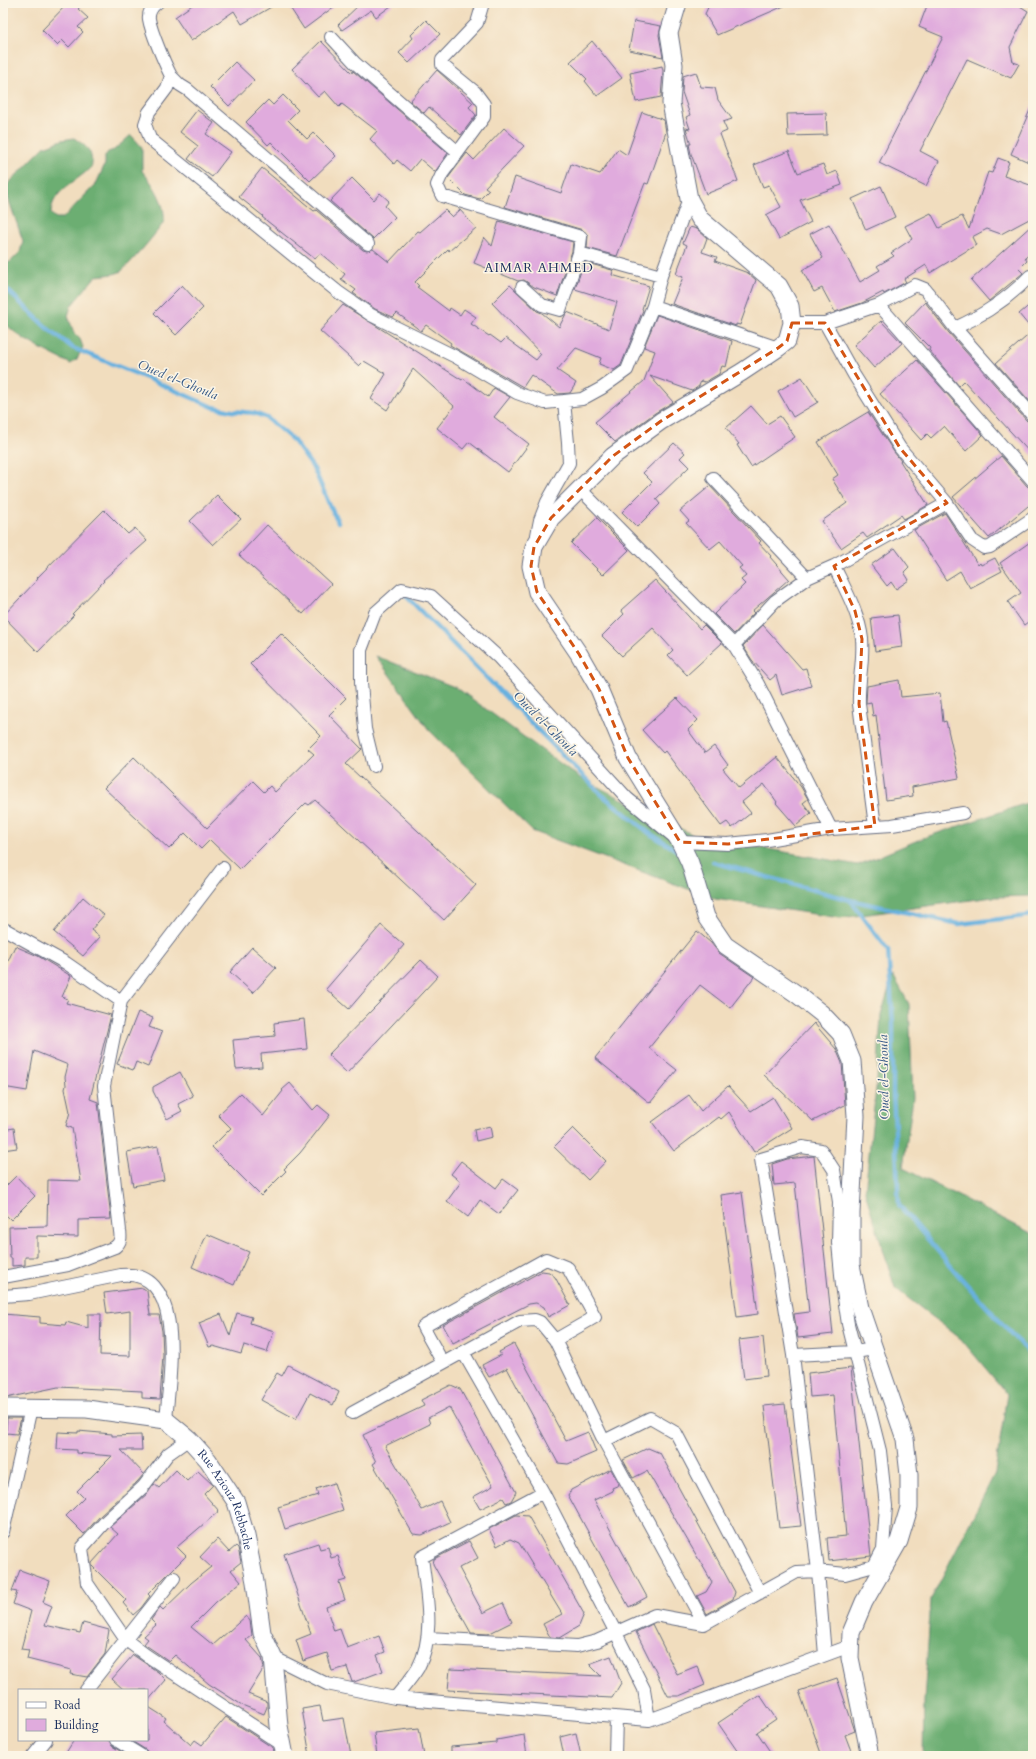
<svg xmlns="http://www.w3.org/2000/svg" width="1036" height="1759" viewBox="0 0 1036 1759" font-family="Cardo,serif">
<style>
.forest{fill:#6cae72;stroke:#446e68}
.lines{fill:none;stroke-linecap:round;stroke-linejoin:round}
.stream{stroke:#67b1df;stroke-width:4.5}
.building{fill:#e0abdd}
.street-casing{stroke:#666c80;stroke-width:14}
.secondary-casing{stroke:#666c80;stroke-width:19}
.street{stroke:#fff;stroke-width:12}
.secondary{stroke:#fff;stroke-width:17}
.marked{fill:none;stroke:#d45514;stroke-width:3;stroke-dasharray:8 5;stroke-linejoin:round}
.labels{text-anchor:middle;stroke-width:3;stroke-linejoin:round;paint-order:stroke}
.street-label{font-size:12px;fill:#1b2f5e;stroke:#fcf5e5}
.neighbourhood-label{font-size:13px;letter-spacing:1px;fill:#1b2f5e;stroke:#fcf5e5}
.water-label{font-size:13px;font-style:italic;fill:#325685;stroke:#fcf5e5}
</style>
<rect width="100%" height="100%" fill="#fcf5e5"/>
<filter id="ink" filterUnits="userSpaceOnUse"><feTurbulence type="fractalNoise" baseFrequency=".025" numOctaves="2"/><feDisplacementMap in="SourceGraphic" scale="8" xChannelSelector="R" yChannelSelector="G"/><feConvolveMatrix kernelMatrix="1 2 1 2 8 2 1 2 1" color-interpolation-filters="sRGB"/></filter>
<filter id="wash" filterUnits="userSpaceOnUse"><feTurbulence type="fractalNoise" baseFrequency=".012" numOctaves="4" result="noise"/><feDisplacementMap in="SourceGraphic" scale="16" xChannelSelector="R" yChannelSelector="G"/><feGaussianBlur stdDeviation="0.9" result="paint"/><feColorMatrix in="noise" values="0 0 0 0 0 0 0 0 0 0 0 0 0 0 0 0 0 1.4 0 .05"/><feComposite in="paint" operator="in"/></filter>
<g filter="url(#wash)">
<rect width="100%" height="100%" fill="#f1ddbe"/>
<!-- forest -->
<path class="forest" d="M 131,135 L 142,147 L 142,171 C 153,183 166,204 164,221 C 163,226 127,268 120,272 C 113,275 103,275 96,276 L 71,306 L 68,316 L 74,333 L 80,339 L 83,347 L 77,359 L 71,364 C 50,353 19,340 3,321 L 3,264 L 10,262 L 20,252 L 23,241 L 8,198 L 7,185 L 44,147 L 62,140 L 74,138 C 87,147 92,149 92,166 C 78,182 51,190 51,214 L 56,218 L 63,218 L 96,184 L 105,164 L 105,156 L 108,152 L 114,150 Z
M 376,656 L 457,688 L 579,777 L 695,836 L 858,865 L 923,838 L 1033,801 L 1033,896 L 993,897 L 840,918 L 715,899 L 532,831 L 429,730 Z
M 893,975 L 909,1004 L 913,1098 L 903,1168 L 1033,1234 L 1033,1756 L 923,1756 L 924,1701 L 931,1599 L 995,1473 L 1007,1394 L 961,1339 L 895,1288 L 865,1192 L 877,1079 L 881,1015 Z"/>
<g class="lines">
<!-- stream -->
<path class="stream" d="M 3,286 L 47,328 L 73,348 L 144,377 L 213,407 L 232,411 L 254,413 L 267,418 L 294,441 L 314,469 L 330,506 L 338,522
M 406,596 L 601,794 L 649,833 L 678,851
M 713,862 L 850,900 L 888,950 L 893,1024 L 893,1092 L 899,1205 L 960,1277 L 1033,1358
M 850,900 L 959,924 L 1033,915"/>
</g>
<g id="blocks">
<!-- building -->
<path class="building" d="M 68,3 L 84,3 L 78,9 L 88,18 L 78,27 L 83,32 L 69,47 L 62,40 L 57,45 L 42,30 Z
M 195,3 L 278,3 L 242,24 L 234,11 L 191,41 L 175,17 Z
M 287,3 L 339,3 L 304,29 Z
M 361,3 L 395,3 L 376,17 L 371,10 L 342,30 L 338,25 Z
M 710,3 L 791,3 L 717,35 L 705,14 Z
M 928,3 L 1015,3 L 1028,11 L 1010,47 L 1013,62 L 1019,64 L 1011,78 L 967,59 L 920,151 L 939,161 L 926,186 L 879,163 L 943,37 L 919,27 Z
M 426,20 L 440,34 L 409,63 L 399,53 L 413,38 L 411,35 Z
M 634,21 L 661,26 L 659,35 L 663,57 L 629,50 Z
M 321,41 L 352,73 L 353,71 L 448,153 L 435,172 L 420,159 L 410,171 L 397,160 L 394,164 L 370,139 L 377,131 L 342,104 L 339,107 L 325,91 L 318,97 L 292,69 Z
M 592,41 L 622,78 L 597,96 L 585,81 L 587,79 L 570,62 Z
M 235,62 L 254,80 L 229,106 L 210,87 Z
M 662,66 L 663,71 L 661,97 L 636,102 L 630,73 Z
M 437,70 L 473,103 L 469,107 L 476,115 L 461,135 L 429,107 L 424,113 L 410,101 Z
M 696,72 L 701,87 L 715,88 L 718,100 L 732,119 L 723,122 L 727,131 L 720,134 L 738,181 L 706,194 L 691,154 L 689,144 L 691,144 L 686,128 L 690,129 L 686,117 L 690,115 L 682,92 L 683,76 Z
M 283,95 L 298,110 L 288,120 L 307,139 L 313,133 L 336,156 L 310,181 L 271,142 L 268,145 L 246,122 L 268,100 L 273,105 Z
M 1033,103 L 1033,164 L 1011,154 Z
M 197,110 L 214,123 L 206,134 L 231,152 L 212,177 L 188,159 L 198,146 L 180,132 Z
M 642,112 L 664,120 L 666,132 L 648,184 L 645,183 L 617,256 L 587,248 L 588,235 L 583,230 L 505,207 L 515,177 L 561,193 L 571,164 L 600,174 L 618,149 L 627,155 Z
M 826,113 L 827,135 L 788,136 L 787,114 Z
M 504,128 L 524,146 L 485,187 L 489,190 L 480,199 L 465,195 L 448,178 L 467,153 L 474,160 Z
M 789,151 L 798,173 L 823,164 L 827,175 L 837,171 L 842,185 L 800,200 L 811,222 L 779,239 L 766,215 L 781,207 L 769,185 L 763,187 L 754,165 Z
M 998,158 L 1009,162 L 1004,176 L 1033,186 L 1033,217 L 1001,234 L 987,229 L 972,237 L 976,245 L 930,273 L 926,265 L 904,279 L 906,282 L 884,294 L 883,292 L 862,303 L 835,312 L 822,288 L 814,292 L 802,270 L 823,258 L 810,234 L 829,224 L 860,282 L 880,270 L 877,266 L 894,256 L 891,253 L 912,239 L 905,226 L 931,213 L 939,228 L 962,216 L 969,229 L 988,172 L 992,173 Z
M 262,168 L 314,211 L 316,210 L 363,250 L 367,251 L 373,249 L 389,262 L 418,231 L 420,232 L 445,210 L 452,217 L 460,210 L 476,228 L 449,251 L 448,249 L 415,282 L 419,286 L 417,287 L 449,311 L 450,308 L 460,315 L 464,309 L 476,317 L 471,324 L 489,336 L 490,335 L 501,343 L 506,338 L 536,360 L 541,354 L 492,303 L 510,285 L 537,311 L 542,313 L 559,327 L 567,312 L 609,329 L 617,302 L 575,289 L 584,262 L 612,270 L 613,271 L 612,275 L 649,286 L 642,309 L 643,310 L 621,365 L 614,370 L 599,364 L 601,358 L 576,348 L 557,370 L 576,383 L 570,393 L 558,394 L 531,375 L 523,387 L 450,345 L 451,343 L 426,325 L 421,331 L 397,313 L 393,317 L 375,309 L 353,293 L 356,290 L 341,279 L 345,274 L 320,253 L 315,259 L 262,217 L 263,216 L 239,197 Z
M 352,178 L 374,200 L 380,193 L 389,201 L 385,206 L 395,217 L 373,239 L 330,201 Z
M 881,186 L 895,217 L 866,230 L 852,199 Z
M 499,221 L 573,242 L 572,251 L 557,296 L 534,287 L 524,280 L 518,281 L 474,263 L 484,237 L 492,246 Z
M 1033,224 L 1033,251 L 1025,258 L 1027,261 L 1019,269 L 1023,273 L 989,301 L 971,280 Z
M 690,227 L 697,229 L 707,238 L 702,252 L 717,257 L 715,261 L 748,273 L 756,280 L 740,325 L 736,324 L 736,326 L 672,304 L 683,277 L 676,274 L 687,245 L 683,243 Z
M 182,285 L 203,308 L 176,335 L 154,313 Z
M 925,302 L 949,333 L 1027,421 L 1033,423 L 1033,456 L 964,381 L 959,386 L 929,350 L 930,348 L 905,323 Z
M 1033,302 L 1033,405 L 996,363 L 1033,331 L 1019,314 Z
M 343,305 L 462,380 L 463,378 L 488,397 L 494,388 L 510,397 L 494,417 L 529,444 L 508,472 L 469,442 L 463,449 L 437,428 L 454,406 L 413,369 L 387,410 L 371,399 L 386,374 L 364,361 L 359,366 L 320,331 Z
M 657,315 L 732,341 L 726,367 L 722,366 L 719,374 L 705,382 L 701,381 L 699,386 L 692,391 L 650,376 L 673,402 L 655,413 L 615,442 L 595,422 L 644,381 L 655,351 L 644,347 Z
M 881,321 L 902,343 L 874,368 L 854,345 Z
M 917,360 L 983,435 L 966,451 L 944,426 L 931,438 L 927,434 L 921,440 L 880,394 Z
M 802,377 L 818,402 L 793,417 L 778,391 Z
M 751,406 L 767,424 L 780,416 L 795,437 L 751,467 L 737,445 L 739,444 L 726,428 Z
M 868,412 L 894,452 L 901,461 L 900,461 L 928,505 L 904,519 L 901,515 L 867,538 L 863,533 L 841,548 L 822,521 L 847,503 L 832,479 L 838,475 L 818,442 Z
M 674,443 L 685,453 L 680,458 L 689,467 L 656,499 L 660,504 L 637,527 L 622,512 L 652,482 L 643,473 Z
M 1001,456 L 1027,486 L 1033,490 L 1033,502 L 989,538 L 953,497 Z
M 710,486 L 761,541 L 759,543 L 771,556 L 770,557 L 789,579 L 752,611 L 754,613 L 734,634 L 714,614 L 745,584 L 741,580 L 746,576 L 739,568 L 742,566 L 720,541 L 710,549 L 686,523 L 689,521 L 680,511 Z
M 217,495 L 241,519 L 213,545 L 190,521 Z
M 104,510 L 128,534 L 135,528 L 147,541 L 103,580 L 104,581 L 72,614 L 74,615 L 38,652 L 3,616 L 38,579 L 37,578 Z
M 945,513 L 978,565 L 980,563 L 981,565 L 995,558 L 1002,571 L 970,588 L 960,571 L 946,580 L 914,530 Z
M 597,518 L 629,550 L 603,575 L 571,543 Z
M 267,525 L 331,584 L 303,614 L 239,555 Z
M 1033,540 L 1033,618 L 1024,625 L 1008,602 L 1021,593 L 1000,563 Z
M 895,548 L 909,567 L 904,572 L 909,580 L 896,589 L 891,582 L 887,586 L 871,565 Z
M 655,580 L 700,629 L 704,625 L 722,643 L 687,675 L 668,655 L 673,650 L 653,628 L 622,656 L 602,636 L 624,614 L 621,610 Z
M 898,615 L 902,647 L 875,651 L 871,618 Z
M 763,625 L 802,669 L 806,668 L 811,686 L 782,695 L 776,675 L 770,680 L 752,660 L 743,646 Z
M 281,633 L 346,698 L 329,715 L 362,749 L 346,764 L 476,885 L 444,920 L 315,800 L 309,805 L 306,803 L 240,869 L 210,840 L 201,849 L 185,833 L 169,849 L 104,788 L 134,757 L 207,828 L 253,781 L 264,792 L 270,786 L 275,792 L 314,754 L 308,749 L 321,736 L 250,664 Z
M 899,680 L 901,697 L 940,693 L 943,722 L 946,721 L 959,778 L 912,787 L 913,796 L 886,800 L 876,715 L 873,716 L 871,702 L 866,703 L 867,686 Z
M 677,698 L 698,720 L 688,730 L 705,753 L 714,746 L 728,765 L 723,769 L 739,788 L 777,757 L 801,787 L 808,799 L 803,803 L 811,813 L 796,826 L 776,803 L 777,802 L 764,784 L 742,802 L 751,813 L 732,828 L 727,822 L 721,826 L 665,751 L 663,753 L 642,730 Z
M 83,897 L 104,915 L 91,930 L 100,937 L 83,956 L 54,932 Z
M 381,925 L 404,945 L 349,1009 L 326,989 Z
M 697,931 L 711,943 L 719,953 L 754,977 L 730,1008 L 700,985 L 649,1048 L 677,1070 L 650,1103 L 595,1058 Z
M 15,946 L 38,956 L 71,976 L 62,997 L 68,999 L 66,1003 L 111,1015 L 90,1099 L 98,1102 L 111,1219 L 78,1220 L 78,1237 L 37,1236 L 37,1257 L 25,1257 L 25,1265 L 12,1266 L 12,1258 L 10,1258 L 9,1227 L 47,1226 L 48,1180 L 81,1181 L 72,1128 L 66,1126 L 70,1112 L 65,1089 L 66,1085 L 65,1077 L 68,1065 L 34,1051 L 27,1091 L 3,1087 L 3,972 Z
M 252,947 L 276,968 L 253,993 L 230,972 Z
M 421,960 L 438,976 L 347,1073 L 328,1055 Z
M 138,1012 L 153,1018 L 149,1027 L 162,1032 L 148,1067 L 136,1062 L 133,1070 L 117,1064 Z
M 304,1019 L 307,1049 L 261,1054 L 262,1067 L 236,1069 L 233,1040 L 275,1036 L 274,1023 Z
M 814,1023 L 836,1049 L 842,1063 L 845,1105 L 813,1121 L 764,1075 Z
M 180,1072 L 193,1096 L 178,1104 L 182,1111 L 167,1119 L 153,1091 L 153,1087 Z
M 290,1083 L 313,1110 L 318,1105 L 330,1115 L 300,1153 L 284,1169 L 286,1171 L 261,1196 L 212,1147 L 231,1128 L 218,1115 L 241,1093 L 263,1116 L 283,1091 L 282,1090 Z
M 728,1086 L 751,1111 L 773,1097 L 792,1128 L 754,1152 L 729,1112 L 721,1119 L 719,1117 L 674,1151 L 652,1122 L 689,1095 L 701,1111 Z
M 490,1126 L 492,1137 L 476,1141 L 474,1130 Z
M 14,1128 L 17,1148 L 3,1150 L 3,1130 Z
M 573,1128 L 606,1161 L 588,1180 L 554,1147 Z
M 158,1146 L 164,1180 L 133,1186 L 127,1152 Z
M 814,1156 L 833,1334 L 798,1338 L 794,1314 L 809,1312 L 795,1183 L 774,1185 L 772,1164 L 787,1159 Z
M 461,1161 L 496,1188 L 503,1179 L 518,1190 L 499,1214 L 480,1200 L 468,1217 L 447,1201 L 461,1182 L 451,1174 Z
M 16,1176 L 35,1196 L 11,1220 L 3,1212 L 3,1189 Z
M 742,1192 L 758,1314 L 737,1317 L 721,1195 Z
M 207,1234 L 249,1252 L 234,1285 L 192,1267 Z
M 542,1271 L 549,1272 L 555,1277 L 570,1305 L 548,1317 L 544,1307 L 536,1303 L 529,1304 L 453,1343 L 443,1325 Z
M 143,1288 L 147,1291 L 150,1315 L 159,1315 L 162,1331 L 163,1355 L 160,1399 L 142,1398 L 142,1391 L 58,1387 L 6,1398 L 3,1382 L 3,1314 L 40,1317 L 40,1323 L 65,1325 L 66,1322 L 88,1328 L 88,1314 L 101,1314 L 100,1355 L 130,1356 L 130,1311 L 107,1314 L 104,1293 Z
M 237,1313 L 252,1317 L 250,1323 L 274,1331 L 267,1352 L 244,1345 L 241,1354 L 213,1346 L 209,1347 L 199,1323 L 221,1314 L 230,1336 Z
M 763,1337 L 767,1376 L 744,1379 L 739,1340 Z
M 514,1344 L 566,1441 L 588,1432 L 596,1452 L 568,1464 L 558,1463 L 507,1368 L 489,1377 L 482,1365 L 501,1355 L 499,1352 Z
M 288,1365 L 339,1392 L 333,1405 L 310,1393 L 296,1419 L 261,1400 L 277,1373 L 282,1376 Z
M 851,1368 L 871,1556 L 829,1561 L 827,1538 L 846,1536 L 833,1395 L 810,1397 L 808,1373 Z
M 451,1385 L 460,1389 L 516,1492 L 511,1501 L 506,1503 L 503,1498 L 480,1509 L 473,1497 L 493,1486 L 449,1407 L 428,1418 L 430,1424 L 385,1446 L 422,1510 L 440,1501 L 450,1522 L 422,1535 L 413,1534 L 373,1464 L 376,1462 L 363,1435 L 424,1406 L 421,1400 Z
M 785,1404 L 801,1526 L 779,1528 L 764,1406 Z
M 7,1418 L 21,1418 L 17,1434 L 6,1433 Z
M 78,1431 L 112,1434 L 112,1436 L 141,1435 L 142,1450 L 121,1450 L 144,1474 L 137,1482 L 100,1516 L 84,1534 L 66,1516 L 84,1498 L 77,1491 L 112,1456 L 76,1453 L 76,1450 L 57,1449 L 58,1432 L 78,1433 Z
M 648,1448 L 660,1453 L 735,1592 L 733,1599 L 707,1614 L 697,1596 L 706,1592 L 712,1582 L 647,1471 L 633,1478 L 623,1460 Z
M 611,1469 L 619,1485 L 612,1488 L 613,1491 L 594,1500 L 647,1597 L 629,1607 L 568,1495 L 571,1490 Z
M 176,1470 L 187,1481 L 198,1471 L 213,1485 L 204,1494 L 219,1511 L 177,1547 L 186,1556 L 148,1594 L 150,1596 L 141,1608 L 133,1615 L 123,1603 L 126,1600 L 92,1566 L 92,1563 L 118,1534 L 110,1527 L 148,1493 L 154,1484 L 159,1488 Z
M 334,1483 L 343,1510 L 285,1529 L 278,1507 L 318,1495 L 316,1489 Z
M 516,1515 L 528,1516 L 584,1614 L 579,1626 L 559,1638 L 550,1637 L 543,1624 L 562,1614 L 519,1543 L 510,1539 L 497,1546 L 489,1529 Z
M 217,1539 L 229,1552 L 236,1546 L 238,1548 L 241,1562 L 231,1570 L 241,1582 L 216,1602 L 191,1627 L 213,1645 L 246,1616 L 250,1621 L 252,1635 L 246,1640 L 262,1658 L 264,1668 L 248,1694 L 267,1702 L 267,1707 L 264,1714 L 242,1705 L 209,1684 L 175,1655 L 169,1661 L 144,1644 L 148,1639 L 144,1636 L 156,1625 L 151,1620 L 160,1607 L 163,1610 L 191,1583 L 211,1567 L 200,1557 Z
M 469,1541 L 478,1558 L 459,1568 L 483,1613 L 503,1603 L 512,1622 L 488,1634 L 471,1633 L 433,1564 L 434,1559 Z
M 318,1543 L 320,1549 L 328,1547 L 331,1558 L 338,1556 L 346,1580 L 339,1582 L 345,1600 L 326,1607 L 334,1631 L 340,1629 L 347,1648 L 379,1636 L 385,1652 L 377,1655 L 383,1671 L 354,1682 L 352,1682 L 347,1667 L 332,1671 L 327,1653 L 303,1661 L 296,1640 L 311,1634 L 284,1554 Z
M 20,1570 L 50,1581 L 43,1602 L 52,1606 L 45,1625 L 80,1633 L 83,1623 L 109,1630 L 105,1654 L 87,1677 L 70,1674 L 71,1670 L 27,1659 L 29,1650 L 21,1649 L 31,1611 L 13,1604 L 17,1592 L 12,1591 Z
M 652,1624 L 677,1674 L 697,1666 L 705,1685 L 679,1696 L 668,1696 L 636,1632 Z
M 133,1655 L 158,1672 L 166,1680 L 147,1702 L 147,1690 L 124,1690 L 112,1679 Z
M 611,1656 L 621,1683 L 612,1698 L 448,1690 L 450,1669 L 601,1676 L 589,1664 Z
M 837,1678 L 855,1731 L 845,1735 L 853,1756 L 822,1756 L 799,1691 Z
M 760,1695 L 776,1719 L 757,1732 L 773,1756 L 745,1756 L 741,1750 L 738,1752 L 718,1723 Z
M 147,1706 L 166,1718 L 164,1721 L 191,1745 L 195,1740 L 202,1745 L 226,1717 L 273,1748 L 275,1756 L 149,1756 L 146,1750 L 130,1740 L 147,1740 Z
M 320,1706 L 323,1721 L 344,1718 L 351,1756 L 310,1756 L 302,1709 Z
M 419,1728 L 424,1756 L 377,1756 L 374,1733 Z
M 576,1733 L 581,1756 L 564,1756 L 560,1737 Z
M 524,1735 L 527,1756 L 451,1756 L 451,1747 L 497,1743 L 497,1740 Z
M 74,1740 L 109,1740 L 112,1746 L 128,1756 L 64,1756 Z"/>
</g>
</g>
<g filter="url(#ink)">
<use href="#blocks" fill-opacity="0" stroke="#666c80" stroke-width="1"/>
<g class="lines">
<defs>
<path id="street" d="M 157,3 C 152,6 148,13 149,19 C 151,32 165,64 171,76 L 167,88 L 149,112 L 145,124 L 150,139 L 338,292 L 371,315 L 456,357 L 517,393 L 545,403 L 564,401 L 568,443 L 569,463 L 547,502 L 540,520 L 537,535
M 483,3 L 477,23 L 442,60 L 442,65 L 475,92 L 484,104 L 484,117 L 442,174 L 437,185 L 442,196 L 581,237 L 579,253 L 560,310 L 542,305 L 522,287
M 331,37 L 355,63 L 458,152
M 171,76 L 180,85 L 188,90 L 368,244
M 579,253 L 661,276
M 879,305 L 1033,481
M 653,306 L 778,348
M 792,323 L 825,323 L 879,305 L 915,285 L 925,289 L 955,328 L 1033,416
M 825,323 L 854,375 L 900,448 L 947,503 L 972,540 L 984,548 L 990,547 L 1033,518
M 955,328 C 984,315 1008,299 1030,276
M 564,401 L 582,399 L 602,388 L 627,370 L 653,306 L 661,276 L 689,199
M 713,478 L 807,578
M 581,490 L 734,645 L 758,684 L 831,829
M 834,566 C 845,589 859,613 862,639 C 864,659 858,682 859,704 L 875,826
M 734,645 L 775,601 L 807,578 L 834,566 L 947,503
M 374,766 L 365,729 L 361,683 L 361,650 L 375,613 L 402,589 L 431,596 L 498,657 L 627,798 L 680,842 L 728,844 L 767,840 L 831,829 L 892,825 L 963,813
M 3,930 L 6,930 L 66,963 L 121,1001
M 3,1277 L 68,1265 L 115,1247 C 121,1242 121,1238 120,1231 L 104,1086 L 121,1001 L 223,868
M 3,1296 L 29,1294 L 121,1275 C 188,1268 169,1381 166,1420
M 463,1352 L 543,1492 L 616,1633 L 644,1689 L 649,1720
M 793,1355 L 855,1352 L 874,1349
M 443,1363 L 423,1327 L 546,1259 L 568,1268 L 595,1317 L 555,1340
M 352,1413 L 520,1321 L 535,1320 L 540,1322 L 555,1340 L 604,1441 L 704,1624
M 189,1439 L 168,1454 L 143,1487 L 105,1522 L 82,1548 L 87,1583 L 126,1640 L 146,1655 L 284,1746
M 604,1441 L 650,1418 L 676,1433 L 760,1593
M 3,1532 L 31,1408
M 428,1638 L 577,1646 L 597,1641 L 655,1615 L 704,1624 L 797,1572 L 818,1571 L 845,1574 L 874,1566 L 883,1549 L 886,1506 L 880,1451 L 848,1324 L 842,1285 L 838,1243 L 839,1202 L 834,1170 L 821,1150 L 802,1147 L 761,1159 L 793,1355 L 818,1571 L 825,1655
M 273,1657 L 327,1684 L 395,1698 L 649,1720 L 850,1646
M 86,1690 L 174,1578
M 395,1698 C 403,1688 412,1678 418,1668 C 436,1634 426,1593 422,1557 L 543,1492
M 116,1740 L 142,1756
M 33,1756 L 46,1740
M 615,1756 L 616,1717"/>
<g id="secondary">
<path d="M 678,3 L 669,33 L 674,65 L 671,103 L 689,199 L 700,219 L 779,286 L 790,306 L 792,323 L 787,341 L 778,348 L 742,372 L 661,421 L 613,456 L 551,518 L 534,547 L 531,566 L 537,592 L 579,654 L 599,689 L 628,758 L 680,842 L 690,863 L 706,917 L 725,945 L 798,995 L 822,1014 L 841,1034 L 852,1061 L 856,1116 L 851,1213 L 851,1265 L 860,1308 L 905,1439 L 909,1475 L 909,1508 L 899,1541 L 864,1602 L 851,1633 L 850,1658 L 870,1756"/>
<path id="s1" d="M 3,1408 L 87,1409 L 166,1420 L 189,1439 L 208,1460 L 236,1502 L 246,1536 L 255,1582 L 262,1633 L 273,1657 L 279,1726 L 285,1756"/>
</g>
</defs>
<!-- street casing -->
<use href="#street" class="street-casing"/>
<!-- secondary casing -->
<use href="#secondary" class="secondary-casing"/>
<!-- street -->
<use href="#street" class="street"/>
<!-- secondary -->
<use href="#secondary" class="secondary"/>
</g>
</g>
<!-- marked area -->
<path class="marked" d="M 792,323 L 825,323 L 900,448 L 947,503 L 834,566 L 855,611 L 862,639 L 859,704 L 875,826 L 728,844 L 680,842 L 628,758 L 599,689 L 579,654 L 537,592 L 531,566 L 534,547 L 551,518 L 613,456 L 661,421 L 778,348 L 787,341 Z"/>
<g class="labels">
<!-- street labels -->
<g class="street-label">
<text dy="4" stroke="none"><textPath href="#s1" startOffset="266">Rue Aziouz Rebbache</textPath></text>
</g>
<!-- neighbourhood labels -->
<g class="neighbourhood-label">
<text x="539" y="272">AIMAR AHMED</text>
</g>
<!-- water labels -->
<g class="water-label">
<text transform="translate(178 379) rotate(22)" y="5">Oued el-Ghoula</text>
<text transform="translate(546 723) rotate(45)" y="5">Oued el-Ghoula</text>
<text transform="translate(883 1077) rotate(-91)" y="5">Oued el-Ghoula</text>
</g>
</g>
<!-- margin -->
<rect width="1036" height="1759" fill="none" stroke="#fcf5e5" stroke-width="16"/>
<!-- legend -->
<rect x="18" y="1689" width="130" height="52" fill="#fcf5e5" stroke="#a2a6af"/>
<rect x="26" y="1702" width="20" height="6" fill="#ffffff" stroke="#a2a6af"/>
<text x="54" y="1709" font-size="12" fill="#1b2f5e">Road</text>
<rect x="26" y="1719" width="20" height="12" fill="#e0abdd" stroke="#a2a6af"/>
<text x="54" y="1729" font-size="12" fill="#1b2f5e">Building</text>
</svg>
